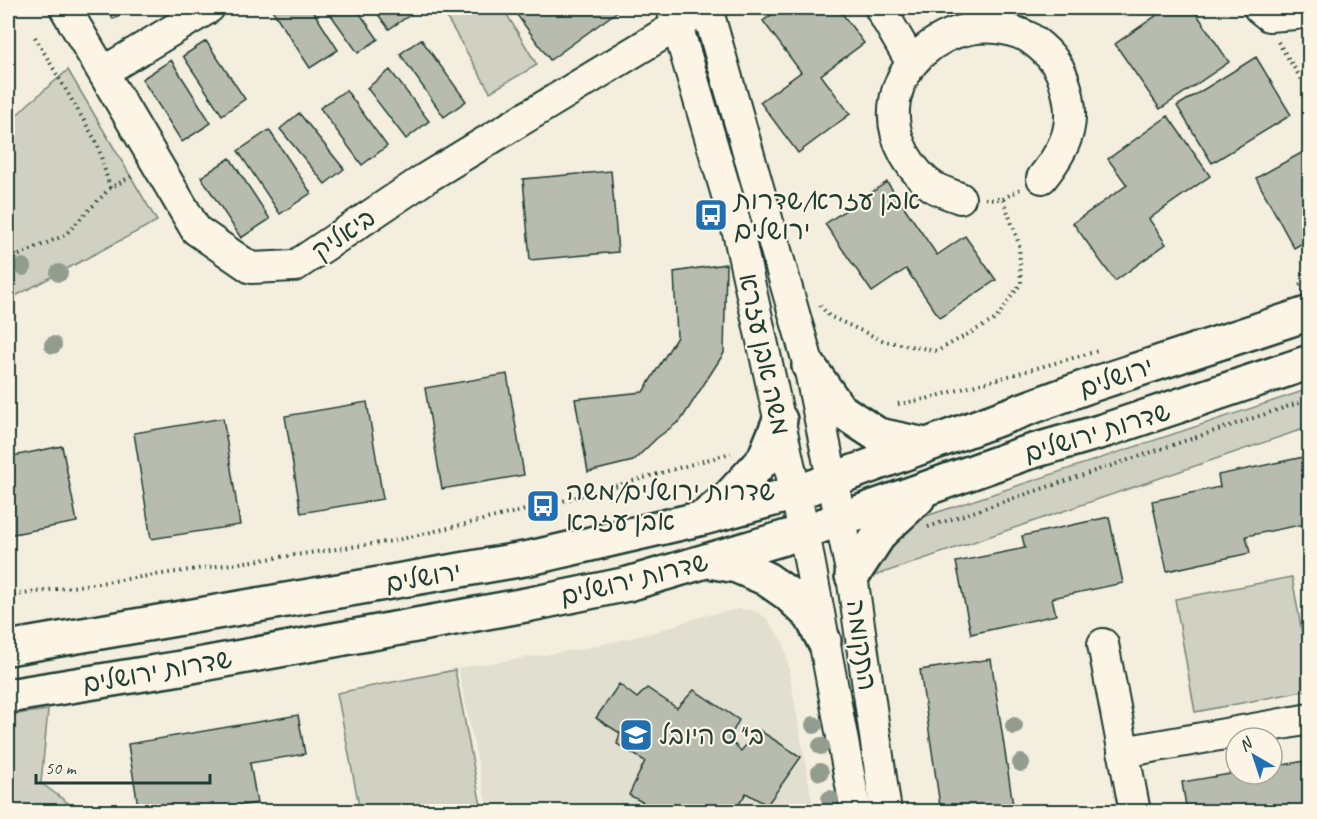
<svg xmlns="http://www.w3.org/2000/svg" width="1317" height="819" viewBox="0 0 1317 819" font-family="Caveat,'Playpen Sans Hebrew',sans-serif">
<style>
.built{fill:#e1dfd0}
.green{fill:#d0d1c2;stroke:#78877b;stroke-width:1.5}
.building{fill:#b8bcae;stroke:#1f3d34;stroke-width:1.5}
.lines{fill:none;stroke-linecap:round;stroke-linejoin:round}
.minor-casing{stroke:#1f3d34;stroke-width:34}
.major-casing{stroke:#1f3d34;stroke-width:38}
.path{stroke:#1f3d34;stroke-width:4;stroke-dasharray:1.5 4.5;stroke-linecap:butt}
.minor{stroke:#fcf5e5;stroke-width:30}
.major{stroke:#fcf5e5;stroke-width:33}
.tree{fill:#929d90}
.labels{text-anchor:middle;stroke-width:4.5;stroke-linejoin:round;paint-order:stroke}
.poi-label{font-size:26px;fill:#1f3d34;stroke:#fcf5e5;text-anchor:start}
.street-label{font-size:26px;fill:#1f3d34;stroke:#fcf5e5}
</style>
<rect width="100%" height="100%" fill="#f3eede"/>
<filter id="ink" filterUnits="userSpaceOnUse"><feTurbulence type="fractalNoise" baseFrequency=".0167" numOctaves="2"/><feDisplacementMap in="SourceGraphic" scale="12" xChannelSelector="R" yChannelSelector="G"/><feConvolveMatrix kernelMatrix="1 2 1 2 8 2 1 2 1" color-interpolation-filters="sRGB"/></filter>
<g filter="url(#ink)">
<!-- built -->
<path class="built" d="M 739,609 L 755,611 L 766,618 L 784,643 L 814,811 L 586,812 L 559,802 L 501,811 L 488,811 L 458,668 L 582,649 L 652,633 L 703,616 Z"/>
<!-- green -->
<path class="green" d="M 441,8 L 503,8 L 537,65 L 490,92 Z
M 68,70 L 157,221 L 8,300 L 8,124 L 27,105 Z
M 1309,389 L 1309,427 L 865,579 L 908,522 Z
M 1292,577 L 1309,672 L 1309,690 L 1195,712 L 1175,599 Z
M 455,670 L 482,811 L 360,811 L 337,693 Z
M 48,710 L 41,783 L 79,811 L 8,811 L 8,715 Z"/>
<!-- building -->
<path class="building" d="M 106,8 L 131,8 L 113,19 Z
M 271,8 L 311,8 L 338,50 L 310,68 Z
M 326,8 L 356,8 L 378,39 L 358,53 Z
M 373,8 L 409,8 L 413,13 L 389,29 Z
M 512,8 L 622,8 L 550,60 Z
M 781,8 L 838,8 L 864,43 L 821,75 L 850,114 L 798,153 L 760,102 L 801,72 L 763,21 Z
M 1152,8 L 1198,8 L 1194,10 L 1229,62 L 1160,109 L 1115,44 L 1157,15 Z
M 421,39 L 466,101 L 444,117 L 400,54 Z
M 206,41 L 245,99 L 222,115 L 183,56 Z
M 1256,57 L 1291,115 L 1212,163 L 1177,106 Z
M 171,60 L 211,123 L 182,142 L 142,79 Z
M 390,70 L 429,121 L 406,139 L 367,88 Z
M 346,90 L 387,146 L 362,165 L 320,108 Z
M 299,113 L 344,169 L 325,184 L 280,129 Z
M 1168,116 L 1210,176 L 1149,219 L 1166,244 L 1115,281 L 1073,223 L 1127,185 L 1108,159 Z
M 269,130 L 311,193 L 280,214 L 238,151 Z
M 1305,151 L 1310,158 L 1310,239 L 1294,248 L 1256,178 Z
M 230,158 L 270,219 L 241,238 L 201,177 Z
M 611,171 L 618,252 L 530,260 L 523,179 Z
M 887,182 L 937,255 L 965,236 L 996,280 L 940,318 L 906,269 L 872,292 L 825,224 Z
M 726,264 L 724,353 L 681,420 L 657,438 L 633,461 L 588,472 L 575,399 L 643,392 L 677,337 L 674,272 Z
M 507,374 L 524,475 L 442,489 L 425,388 Z
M 367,402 L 383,499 L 301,513 L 285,416 Z
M 223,418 L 240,525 L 151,539 L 134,433 Z
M 62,446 L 77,522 L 8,535 L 8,457 Z
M 1304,457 L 1310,484 L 1310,523 L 1246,536 L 1250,553 L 1167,571 L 1152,501 L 1220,487 L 1218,475 Z
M 1109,517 L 1123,583 L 1052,598 L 1056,615 L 971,634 L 956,562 L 1025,548 L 1022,536 Z
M 991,659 L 1014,812 L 941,812 L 920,670 Z
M 619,684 L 637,698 L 647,688 L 677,708 L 694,690 L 739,720 L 729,739 L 741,751 L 759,730 L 801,757 L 767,805 L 746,793 L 734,812 L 695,812 L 685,806 L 682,812 L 661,812 L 629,795 L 645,761 L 617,744 L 620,733 L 596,718 Z
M 298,715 L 305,754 L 250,763 L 257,803 L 206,812 L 139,812 L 128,744 Z
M 1310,760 L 1310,812 L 1187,812 L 1182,782 L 1236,773 L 1272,774 L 1272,767 Z"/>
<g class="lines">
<defs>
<path id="minor" d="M 65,8 L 196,230 L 251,268 L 295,266 L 426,178 L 706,8
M 672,8 L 739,236 L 804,532 L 856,812
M 707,8 L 809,366 L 852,576 L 886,812
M 880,8 L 910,60
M 1259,8 L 1269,16 L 1296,14 L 1310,11
M 103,72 L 209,8
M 960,198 C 952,195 943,192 935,188 C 922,180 912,167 905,155 C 862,77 952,0 1028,37 C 1043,47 1057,60 1063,78 C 1078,120 1069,144 1042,178
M 1103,644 L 1135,812
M 1123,752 L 1310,719"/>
<path id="major" d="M 809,366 L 839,409 L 855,420 L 878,435 L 925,445
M 708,514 L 729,497 L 764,459 L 780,420
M 709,561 L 737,566 L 765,578 L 788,594 L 811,616 L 824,641
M 852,576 L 881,532 L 918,498
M 8,648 L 530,558 L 703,518 L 796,493 L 1094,384 L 1310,313
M 8,696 L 181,668 L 531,604 L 628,584 L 804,532 L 1023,454 L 1106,430 L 1310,362"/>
</defs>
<!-- minor casing -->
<use href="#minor" class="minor-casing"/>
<!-- major casing -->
<use href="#major" class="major-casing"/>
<!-- path -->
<path class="path" d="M 35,37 L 97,143 L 110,188
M 1278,42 L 1310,93
M 985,199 L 1003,199 L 1020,189
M 8,260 L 65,235 L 110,188 L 134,175
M 1299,285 L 1310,281
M 820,305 L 829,316 L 884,341 L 937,351 L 996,319 L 1021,283 L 1019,244 L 1003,199
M 898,404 L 926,399 L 1098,351
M 928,527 L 1310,399
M 8,596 L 393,541 L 559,502 L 731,453"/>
<!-- minor -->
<use href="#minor" class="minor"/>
<!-- major -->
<use href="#major" class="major"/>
</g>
<!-- trees -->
<g class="tree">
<circle cx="23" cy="267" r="9"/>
<circle cx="59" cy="273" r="9"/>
<circle cx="53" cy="345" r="9"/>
<circle cx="814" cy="725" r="9"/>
<circle cx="1014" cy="726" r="9"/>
<circle cx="821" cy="746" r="9"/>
<circle cx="1021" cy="763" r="9"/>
<circle cx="820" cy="772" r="9"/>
<circle cx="830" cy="799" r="9"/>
</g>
</g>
<!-- icons -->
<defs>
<symbol id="bus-square" viewBox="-11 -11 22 22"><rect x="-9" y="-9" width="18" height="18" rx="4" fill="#1f6fb2" stroke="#fcf5e5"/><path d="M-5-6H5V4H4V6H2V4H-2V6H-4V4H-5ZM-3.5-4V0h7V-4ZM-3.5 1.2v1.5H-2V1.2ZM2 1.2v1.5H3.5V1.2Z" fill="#fff"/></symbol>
<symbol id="school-square" viewBox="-11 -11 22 22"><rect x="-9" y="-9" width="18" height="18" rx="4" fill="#1f6fb2" stroke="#fcf5e5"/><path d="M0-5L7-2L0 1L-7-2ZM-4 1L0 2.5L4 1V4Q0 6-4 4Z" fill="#fff"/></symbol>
</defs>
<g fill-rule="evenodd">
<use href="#bus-square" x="692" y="196" width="38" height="38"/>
<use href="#bus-square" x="524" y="487" width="38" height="38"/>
<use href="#school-square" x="617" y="716" width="38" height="38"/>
</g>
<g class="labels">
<!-- poi labels -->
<g class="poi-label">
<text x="734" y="209">אבן עזרא/שדרות<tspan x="734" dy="30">ירושלים</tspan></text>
<text x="566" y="500">שדרות ירושלים/משה<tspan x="566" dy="30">אבן עזרא</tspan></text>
<text x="659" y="744">בי"ס היובל</text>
</g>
<!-- street labels -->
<g class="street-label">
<text transform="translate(343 234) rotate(-34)" y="9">ביאליק</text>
<text transform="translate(765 354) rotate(78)" y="9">משה אבן עזרא</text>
<text transform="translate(1116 377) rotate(-19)" y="9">ירושלים</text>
<text transform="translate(1097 432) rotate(-17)" y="9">שדרות ירושלים</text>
<text transform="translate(423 577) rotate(-10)" y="9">ירושלים</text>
<text transform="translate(634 579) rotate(-14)" y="9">שדרות ירושלים</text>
<text transform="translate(862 645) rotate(82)" y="9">התקומה</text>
<text transform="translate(157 671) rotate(-10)" y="9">שדרות ירושלים</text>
</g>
</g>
<!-- margin -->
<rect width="1317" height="819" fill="none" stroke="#fcf5e5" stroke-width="30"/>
<rect x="15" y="15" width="1287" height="789" fill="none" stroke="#1f3d34" stroke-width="2" filter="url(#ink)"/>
<!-- north arrow -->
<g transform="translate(1254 756) rotate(321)"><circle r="28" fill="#fcf5e5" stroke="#a4ab9e" stroke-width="1.5"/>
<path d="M0-4.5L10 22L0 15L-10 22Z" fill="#1f6fb2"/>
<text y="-9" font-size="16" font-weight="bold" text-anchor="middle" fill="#1f3d34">N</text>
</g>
<!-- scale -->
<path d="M36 774v9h174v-9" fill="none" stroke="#1f3d34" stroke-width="3"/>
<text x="45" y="774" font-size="18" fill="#1f3d34" stroke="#fcf5e5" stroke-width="4.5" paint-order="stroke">50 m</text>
</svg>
